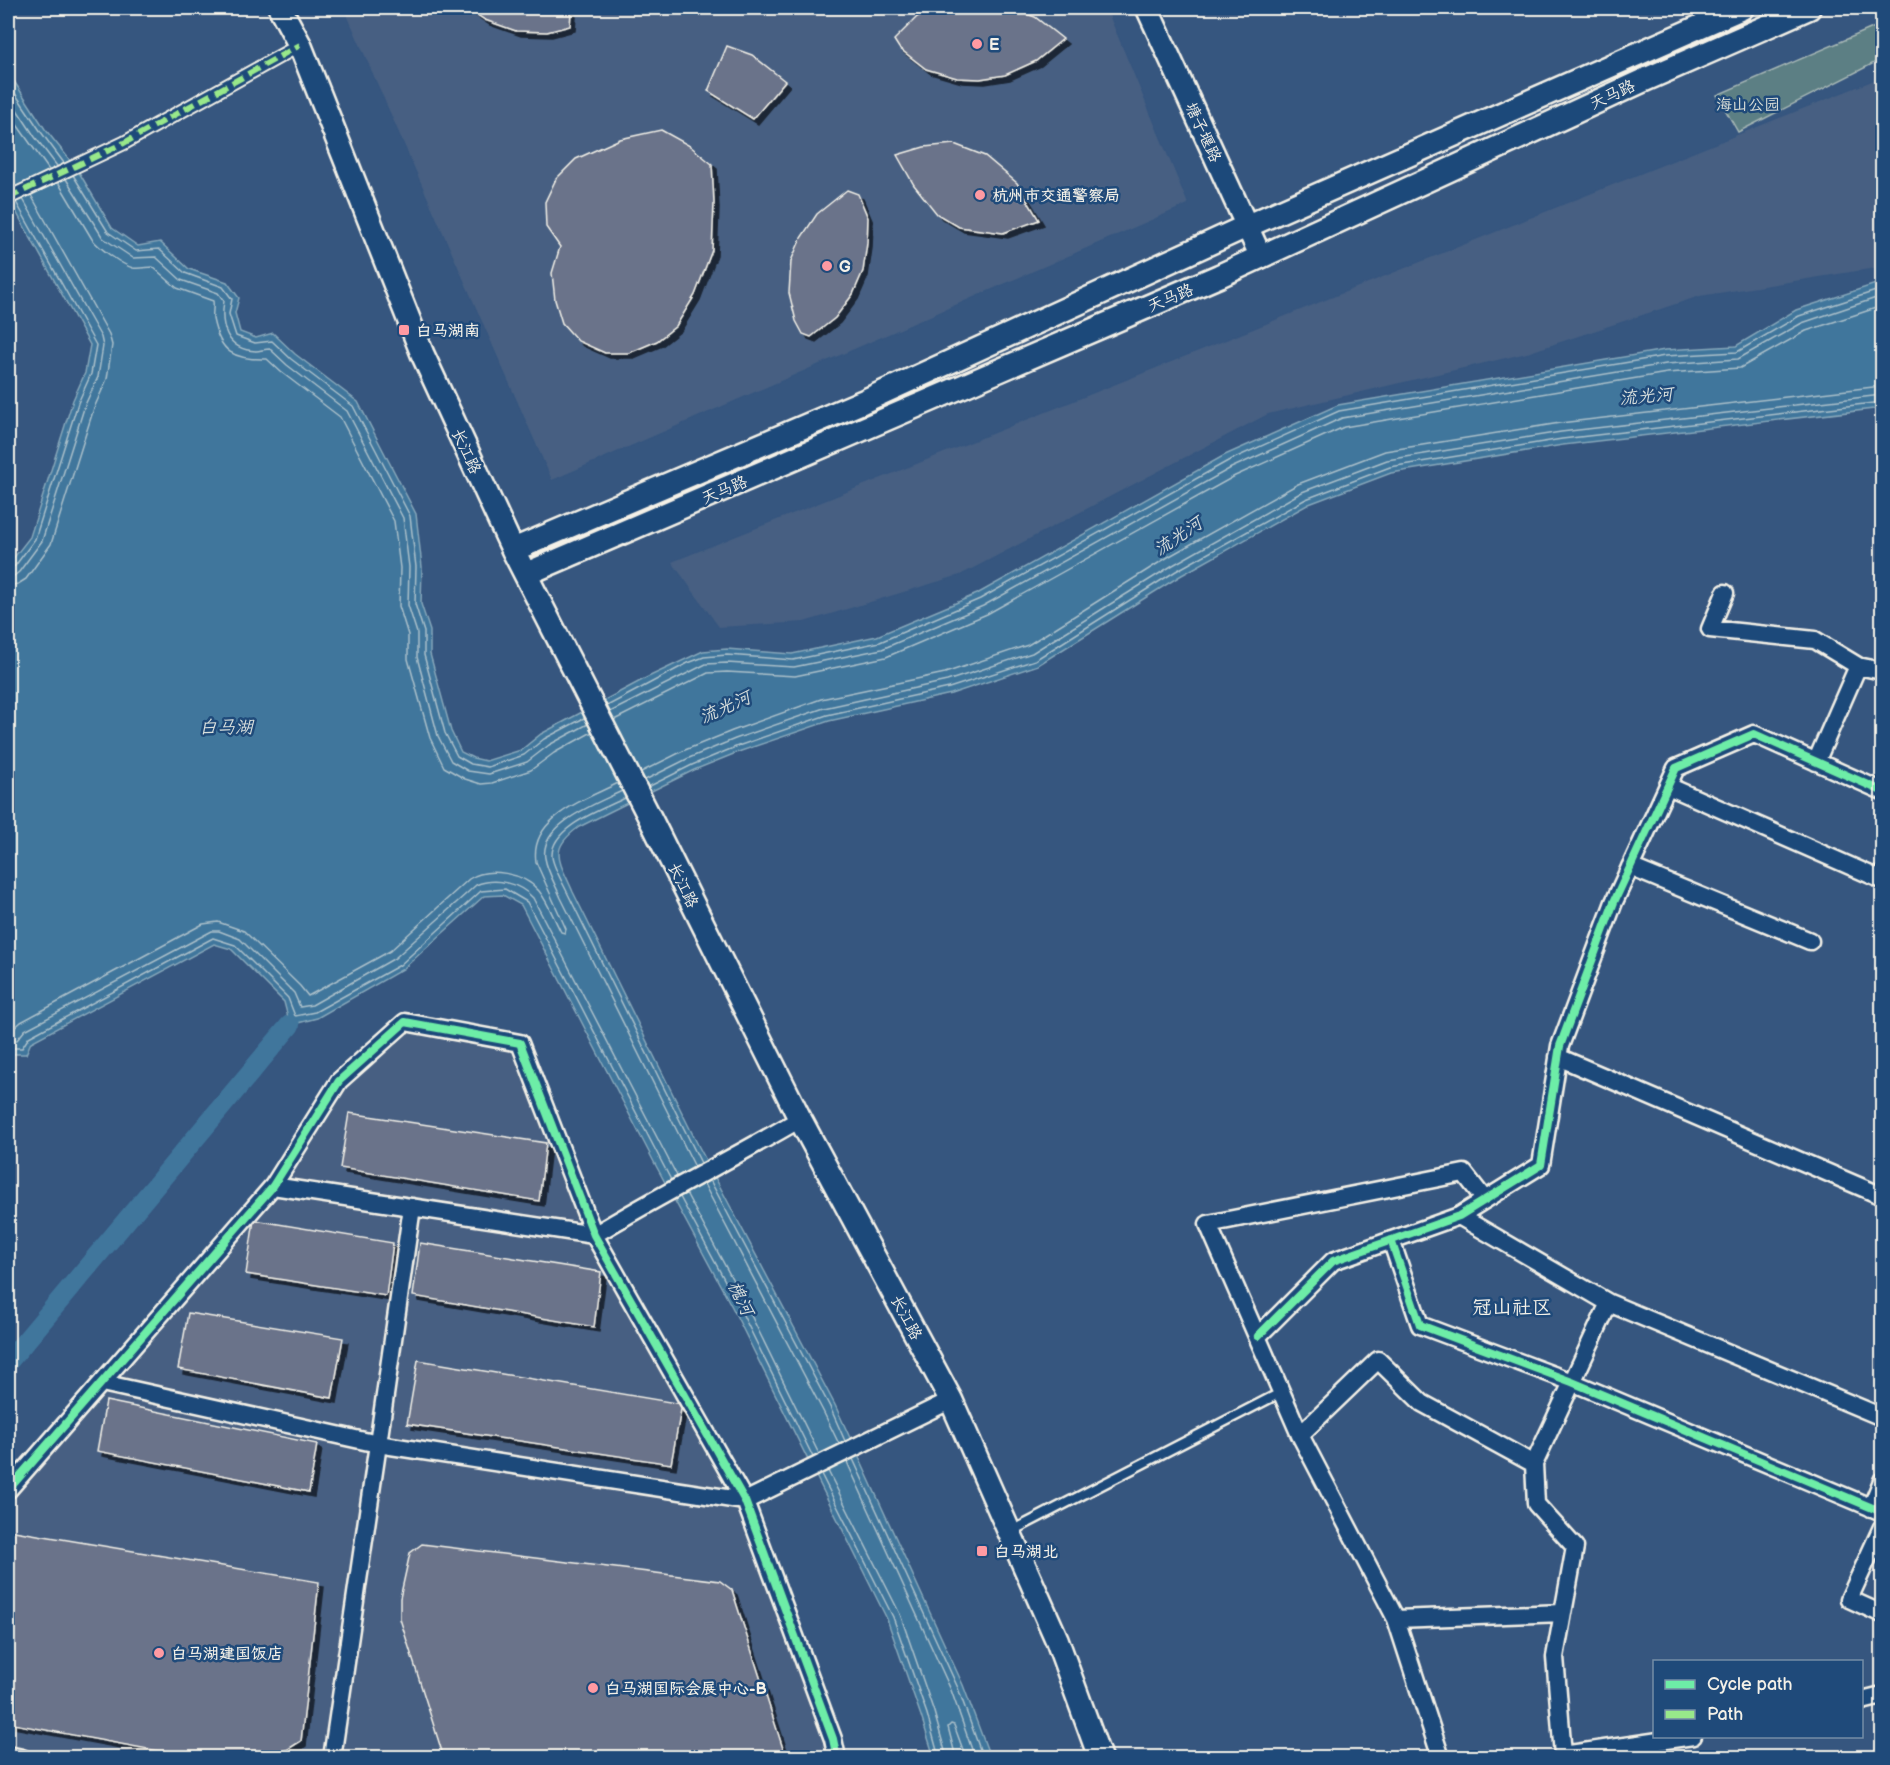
<svg xmlns="http://www.w3.org/2000/svg" width="1890" height="1765" viewBox="0 0 1890 1765" font-family="'Balsamiq Sans','LXGW WenKai TC',sans-serif">
<style>
.built{fill:#465f82}
.green{fill:#5c7f84;stroke:#a8b8b6;stroke-width:1.5}
.water{fill:#3f769c;stroke:#87a7ba;stroke-width:1.5}
.lines{fill:none;stroke-linecap:round;stroke-linejoin:round}
.shore{stroke:#acc0ca;stroke-width:1.5}
.canal{stroke:#3f769c;stroke-width:20}
.building{fill:#6a738a;stroke:#f4f1e8;stroke-width:1.5;filter:url(#shadow)}
.service-casing{stroke:#f4f1e8;stroke-width:13}
.pedestrian-casing{stroke:#f4f1e8;stroke-width:16}
.minor-casing{stroke:#f4f1e8;stroke-width:21}
.tertiary-casing{stroke:#f4f1e8;stroke-width:26}
.secondary-casing{stroke:#f4f1e8;stroke-width:27}
.service{stroke:#1f4a7a;stroke-width:8}
.pedestrian{stroke:#1f4a7a;stroke-width:12}
.minor{stroke:#1f4a7a;stroke-width:16}
.tertiary{stroke:#1f4a7a;stroke-width:21}
.secondary{stroke:#1f4a7a;stroke-width:22}
.quiet{stroke:#98e88a;stroke-width:6;stroke-dasharray:12 6;stroke-linecap:butt}
.cycleway-casing{stroke:#1f4a7a;stroke-width:11}
.cycleway{stroke:#6deda7;stroke-width:8}
.poi-dot{fill:#ff9aa2;stroke:#1f4a7a;stroke-width:2}
.labels{text-anchor:middle;stroke-width:5;stroke-linejoin:round;paint-order:stroke}
.poi-label{font-size:16px;font-weight:bold;fill:#f4f1e8;stroke:#1f4a7a;text-anchor:start}
.street-label{font-size:16px;fill:#f4f1e8;stroke:#1f4a7a}
.park-label{font-size:16px;fill:#dde0d9;stroke:#1f4a7a}
.water-label{font-size:18px;font-style:italic;fill:#d9dfdd;stroke:#1f4a7a}
.quarter-label{font-size:20px;fill:#f4f1e8;stroke:#1f4a7a}
</style>
<defs>
<filter id="shadow"><feDropShadow dx="5" dy="5" stdDeviation="0" flood-color="#0009"/></filter>
</defs>
<rect width="100%" height="100%" fill="#36567f"/>
<filter id="ink" filterUnits="userSpaceOnUse"><feTurbulence type="fractalNoise" baseFrequency=".0167" numOctaves="2"/><feDisplacementMap in="SourceGraphic" scale="12" xChannelSelector="R" yChannelSelector="G"/><feConvolveMatrix kernelMatrix="1 2 1 2 8 2 1 2 1" color-interpolation-filters="sRGB"/></filter>
<g filter="url(#ink)">
<!-- built -->
<path class="built" d="M 344,8 L 1106,8 L 1188,204 L 552,480 Z
M 1882,77 L 1882,267 L 1700,296 L 1527,353 L 1268,414 L 960,575 L 804,622 L 719,627 L 672,562 Z
M 405,1022 L 520,1043 L 594,1235 L 745,1501 L 837,1757 L 8,1758 L 8,1490 L 273,1186 L 339,1081 Z"/>
<!-- green -->
<path class="green" d="M 1882,24 L 1882,59 L 1738,132 L 1717,95 Z"/>
<!-- water -->
<path class="water" d="M 8,72 L 45,129 L 77,169 L 112,228 L 138,246 L 160,242 L 189,269 L 227,282 L 239,298 L 235,313 L 240,332 L 256,338 L 273,333 L 295,354 L 358,402 L 416,514 L 422,567 L 421,604 L 430,631 L 430,654 L 451,731 L 461,752 L 473,758 L 486,761 L 521,750 L 541,734 L 646,678 L 703,651 L 727,649 L 792,654 L 877,636 L 977,594 L 1225,455 L 1338,405 L 1665,350 L 1736,346 L 1796,310 L 1882,282 L 1882,408 L 1563,445 L 1391,473 L 1309,504 L 1180,576 L 1038,665 L 951,694 L 829,721 L 741,751 L 694,770 L 579,827 C 547,850 560,861 573,892 L 699,1147 L 835,1405 L 963,1685 L 990,1757 L 934,1757 L 921,1716 L 887,1619 L 732,1307 L 654,1162 L 521,905 L 503,895 L 484,896 L 403,969 L 317,1018 L 290,1025 L 284,1002 L 231,949 L 214,944 L 31,1042 L 26,1054 L 8,1054 L 8,565 L 30,537 L 73,400 L 85,373 L 90,345 L 8,197 Z"/>
<g class="lines">
<!-- shore -->
<path class="shore" d="M 8,83 L 41,132 L 64,163
M 8,96 L 35,137 L 57,166
M 8,112 L 49,170
M 73,175 L 108,232 L 136,251 L 159,249 L 185,273 L 223,287 L 232,299 L 229,314 L 236,336 L 255,343 L 272,341 L 291,359 L 353,406 L 410,516 L 416,567 L 415,604 L 424,632 L 424,655 L 445,733 L 457,756 L 471,764 L 488,767 L 524,755 L 544,739 L 584,718
M 66,179 L 103,238 L 133,258 L 156,257 L 181,280 L 218,293 L 224,301 C 220,325 226,350 256,351 C 260,351 265,349 270,349 L 287,365 L 347,411 L 403,518 L 409,567 L 408,605 L 417,633 L 417,657 L 438,736 L 451,761 L 468,771 L 489,774 L 527,762 L 549,745 L 588,724
M 58,182 L 92,239 C 99,248 122,265 133,268 C 140,269 147,267 153,267 L 177,288 L 213,301 C 214,307 212,313 213,319 C 220,353 234,360 267,359 L 281,372 L 340,417 L 394,521 L 400,568 L 399,606 L 408,635 L 408,659 L 430,738 L 444,767 L 465,779 L 481,784 L 492,783 L 531,770 L 554,753 L 592,732
M 8,569 L 15,566 L 35,539 L 78,403 L 91,374 L 96,345 L 16,202
M 8,577 L 14,576 L 19,572 L 42,541 L 85,405 L 98,377 L 103,346 L 101,337 L 23,199
M 8,586 L 18,584 L 26,579 L 51,544 L 94,408 L 107,379 L 112,345 L 109,334 L 31,195
M 607,706 L 688,663 L 704,657 L 727,655 L 793,660 L 880,642 L 980,599 L 1228,461 L 1339,411 L 1665,356 L 1737,352 L 1799,316 L 1882,289
M 610,712 L 706,664 L 727,663 L 794,667 L 882,649 L 983,606 L 1231,468 L 1342,418 L 1666,364 L 1738,359 L 1802,323 L 1882,296
M 614,720 L 708,673 L 727,672 L 795,676 L 886,657 L 987,614 L 1235,476 L 1344,427 L 1667,373 L 1740,368 L 1806,331 L 1882,306
M 641,772 L 685,750 L 732,731 L 821,699 L 945,673 L 1028,645 L 1168,557 L 1298,484 L 1385,451 L 1560,423 L 1882,386
M 645,780 L 689,758 L 735,739 L 824,708 L 947,681 L 1032,653 L 1173,565 L 1302,492 L 1387,460 L 1561,432 L 1882,395
M 648,787 L 692,765 L 738,746 L 827,715 L 949,688 L 1035,660 L 1176,571 L 1306,499 L 1390,467 L 1562,439 L 1882,402
M 622,791 C 598,803 539,824 545,858 C 547,871 556,886 561,898 L 695,1167
M 625,798 C 604,809 551,826 552,856 C 552,865 564,885 568,894 L 701,1163
M 8,1032 L 11,1031 L 21,1022 L 203,924 L 218,922 L 244,931 L 300,986 L 308,996 L 390,951 L 469,879 C 488,866 524,873 539,891 C 548,902 554,919 561,932 L 565,933 L 566,929 L 536,862 C 529,817 587,799 618,783
M 8,1041 L 17,1040 L 25,1030 L 212,931 L 219,931 L 240,939 L 294,993 L 300,1007 L 312,1005 L 395,958 L 476,885 C 495,877 520,883 533,898 L 677,1176
M 8,1048 L 22,1048 L 29,1037 L 213,938 L 235,945 L 288,998 L 295,1016 L 315,1012 L 400,965 L 481,891 L 505,889 L 527,902 L 671,1180
M 710,1180 L 830,1407 L 845,1441
M 704,1184 L 823,1411 L 839,1444
M 686,1193 L 744,1301 L 819,1454
M 680,1197 L 738,1305 L 813,1457
M 853,1459 L 958,1688 L 983,1758
M 847,1462 L 951,1690 L 975,1758
M 828,1471 L 900,1614 L 934,1712 L 947,1758
M 821,1474 L 893,1617 L 927,1714 L 939,1758
M 956,1758 L 948,1727 L 951,1724 L 954,1725 L 966,1758"/>
<!-- canal -->
<path class="canal" d="M 8,1362 L 290,1025"/>
</g>
<!-- building -->
<path class="building" d="M 467,8 L 568,8 L 571,12 L 570,26 L 547,32 L 516,31 L 485,20 Z
M 934,8 L 1010,8 L 1035,17 L 1063,39 L 1036,61 L 1005,75 L 980,79 L 957,78 L 926,69 L 899,48 L 894,40 L 917,17 Z
M 727,46 L 752,55 L 785,81 L 753,119 L 708,91 Z
M 661,130 L 690,146 L 712,164 L 714,203 L 712,250 L 695,295 L 676,326 L 657,341 L 629,353 L 605,353 L 578,341 L 562,323 L 555,300 L 552,273 L 560,247 L 546,227 L 545,202 L 556,179 L 576,159 L 620,139 Z
M 954,144 L 985,156 L 1017,183 L 1039,220 L 1003,233 L 959,227 L 937,214 L 914,185 L 897,155 L 924,147 Z
M 847,190 L 858,194 L 868,218 L 867,243 L 863,271 L 853,294 L 835,318 L 811,337 L 803,334 L 796,321 L 789,293 L 791,261 L 801,238 L 817,214 Z
M 349,1113 L 546,1143 L 539,1201 L 340,1168 Z
M 254,1220 L 393,1243 L 386,1296 L 246,1274 Z
M 420,1243 L 601,1272 L 594,1327 L 413,1296 Z
M 188,1313 L 343,1338 L 332,1398 L 178,1369 Z
M 418,1360 L 682,1404 L 671,1464 L 407,1424 Z
M 106,1401 L 317,1444 L 309,1492 L 97,1451 Z
M 8,1530 L 319,1582 L 301,1741 L 274,1758 L 196,1758 L 8,1723 Z
M 422,1544 L 720,1581 L 732,1590 L 786,1758 L 444,1758 L 400,1619 L 400,1598 L 410,1553 Z"/>
<g class="lines">
<defs>
<path id="service" d="M 1010,1532 L 1282,1392"/>
<path id="pedestrian" d="M 8,198 L 124,143 L 300,45"/>
<path id="minor" d="M 1725,593 L 1710,629 L 1815,640 L 1858,666 L 1816,762
M 1858,666 L 1882,671
M 1668,786 L 1882,880
M 1630,867 L 1810,941
M 1558,1057 L 1882,1196
M 273,1186 L 594,1235 C 661,1194 732,1159 800,1119
M 1459,1216 L 1609,1303 L 1882,1417
M 1391,1240 L 1420,1325 L 1572,1382 L 1882,1512
M 1258,1336 L 1333,1261 L 1459,1216 L 1541,1165 L 1560,1046 L 1614,902 L 1676,768 L 1754,734 L 1882,791
M 102,1383 L 378,1444 L 412,1207
M 1300,1435 L 1378,1360 L 1422,1403 L 1534,1464
M 8,1490 L 273,1186 L 339,1081 L 405,1022 L 520,1043 L 594,1235 L 745,1501 L 833,1739 L 837,1758
M 1871,1508 L 1882,1481
M 1882,1527 L 1849,1599 L 1882,1614
M 1396,1619 L 1563,1613
M 1862,1701 L 1882,1696
M 8,1755 L 22,1758
M 1563,1755 L 1555,1657 L 1575,1547 L 1536,1504 L 1534,1464 L 1609,1303
M 332,1758 L 378,1444 L 745,1501 L 951,1400
M 1441,1758 L 1396,1619 L 1300,1435 L 1208,1224 L 1464,1173 L 1485,1200
M 1562,1758 L 1563,1755 L 1693,1736"/>
<path id="tertiary" d="M 1147,8 L 1261,257"/>
<path id="secondary" d="M 280,8 L 300,45 L 422,353 L 513,550 L 651,820 L 800,1119 L 951,1400 L 1057,1640 L 1100,1758
M 513,550 L 862,402 L 1247,226 L 1742,8
M 526,574 L 1219,276 L 1640,82 L 1809,8"/>
</defs>
<!-- service casing -->
<use href="#service" class="service-casing"/>
<!-- pedestrian casing -->
<use href="#pedestrian" class="pedestrian-casing"/>
<!-- minor casing -->
<use href="#minor" class="minor-casing"/>
<!-- tertiary casing -->
<use href="#tertiary" class="tertiary-casing"/>
<!-- secondary casing -->
<use href="#secondary" class="secondary-casing"/>
<!-- service -->
<use href="#service" class="service"/>
<!-- pedestrian -->
<use href="#pedestrian" class="pedestrian"/>
<!-- minor -->
<use href="#minor" class="minor"/>
<!-- tertiary -->
<use href="#tertiary" class="tertiary"/>
<!-- secondary -->
<use href="#secondary" class="secondary"/>
<!-- quiet -->
<path class="quiet" d="M 8,198 L 124,143 L 300,45"/>
<defs>
<path id="cycleway" d="M 1391,1240 L 1420,1325 L 1572,1382 L 1882,1512
M 1258,1336 L 1333,1261 L 1459,1216 L 1541,1165 L 1560,1046 L 1614,902 L 1676,768 L 1754,734 L 1882,791
M 8,1490 L 273,1186 L 339,1081 L 405,1022 L 520,1043 L 594,1235 L 745,1501 L 833,1739 L 837,1758"/>
</defs>
<!-- cycleway casing -->
<use href="#cycleway" class="cycleway-casing"/>
<!-- cycleway -->
<use href="#cycleway" class="cycleway"/>
</g>
</g>
<!-- markers -->
<g class="poi-dot">
<circle cx="977" cy="44" r="6"/>
<circle cx="980" cy="195" r="6"/>
<circle cx="827" cy="266" r="6"/>
<rect x="398" y="324" width="12" height="12" rx="3"/>
<rect x="976" y="1545" width="12" height="12" rx="3"/>
<circle cx="159" cy="1653" r="6"/>
<circle cx="593" cy="1688" r="6"/>
</g>
<g class="labels">
<!-- poi labels -->
<g class="poi-label">
<text x="989" y="50">E</text>
<text x="992" y="201">杭州市交通警察局</text>
<text x="839" y="272">G</text>
<text x="416" y="336">白马湖南</text>
<text x="994" y="1557">白马湖北</text>
<text x="171" y="1659">白马湖建国饭店</text>
<text x="605" y="1694">白马湖国际会展中心-B</text>
</g>
<!-- street labels -->
<g class="street-label">
<text transform="translate(1612 94) rotate(-25)" y="6">天马路</text>
<text transform="translate(1204 132) rotate(65)" y="6">塘子堰路</text>
<text transform="translate(1170 297) rotate(-23)" y="6">天马路</text>
<text transform="translate(467 451) rotate(65)" y="6">长江路</text>
<text transform="translate(724 489) rotate(-23)" y="6">天马路</text>
<text transform="translate(684 885) rotate(64)" y="6">长江路</text>
<text transform="translate(907 1317) rotate(62)" y="6">长江路</text>
</g>
<!-- park labels -->
<g class="park-label">
<text x="1748" y="110">海山公园</text>
</g>
<!-- water labels -->
<g class="water-label">
<text transform="translate(1646 396) rotate(-5)" y="6">流光河</text>
<text transform="translate(1178 536) rotate(-34)" y="6">流光河</text>
<text transform="translate(725 707) rotate(-24)" y="6">流光河</text>
<text x="226" y="733">白马湖</text>
<text transform="translate(741 1298) rotate(64)" y="6">槐河</text>
</g>
<!-- quarter labels -->
<g class="quarter-label">
<text x="1512" y="1314">冠山社区</text>
</g>
</g>
<!-- margin -->
<rect width="1890" height="1765" fill="none" stroke="#1f4a7a" stroke-width="30"/>
<rect x="15" y="15" width="1860" height="1735" fill="none" stroke="#f4f1e8" stroke-width="2" filter="url(#ink)"/>
<!-- legend -->
<rect x="1653" y="1660" width="210" height="78" fill="#1f4a7a" stroke="#748da6" stroke-width="1.5"/>
<rect x="1665" y="1680" width="30" height="9" fill="#6deda7" stroke="#748da6" stroke-width="1.5"/>
<text x="1707" y="1690" font-size="18" fill="#f4f1e8">Cycle path</text>
<rect x="1665" y="1710" width="30" height="9" fill="#98e88a" stroke="#748da6" stroke-width="1.5"/>
<text x="1707" y="1720" font-size="18" fill="#f4f1e8">Path</text>
</svg>
